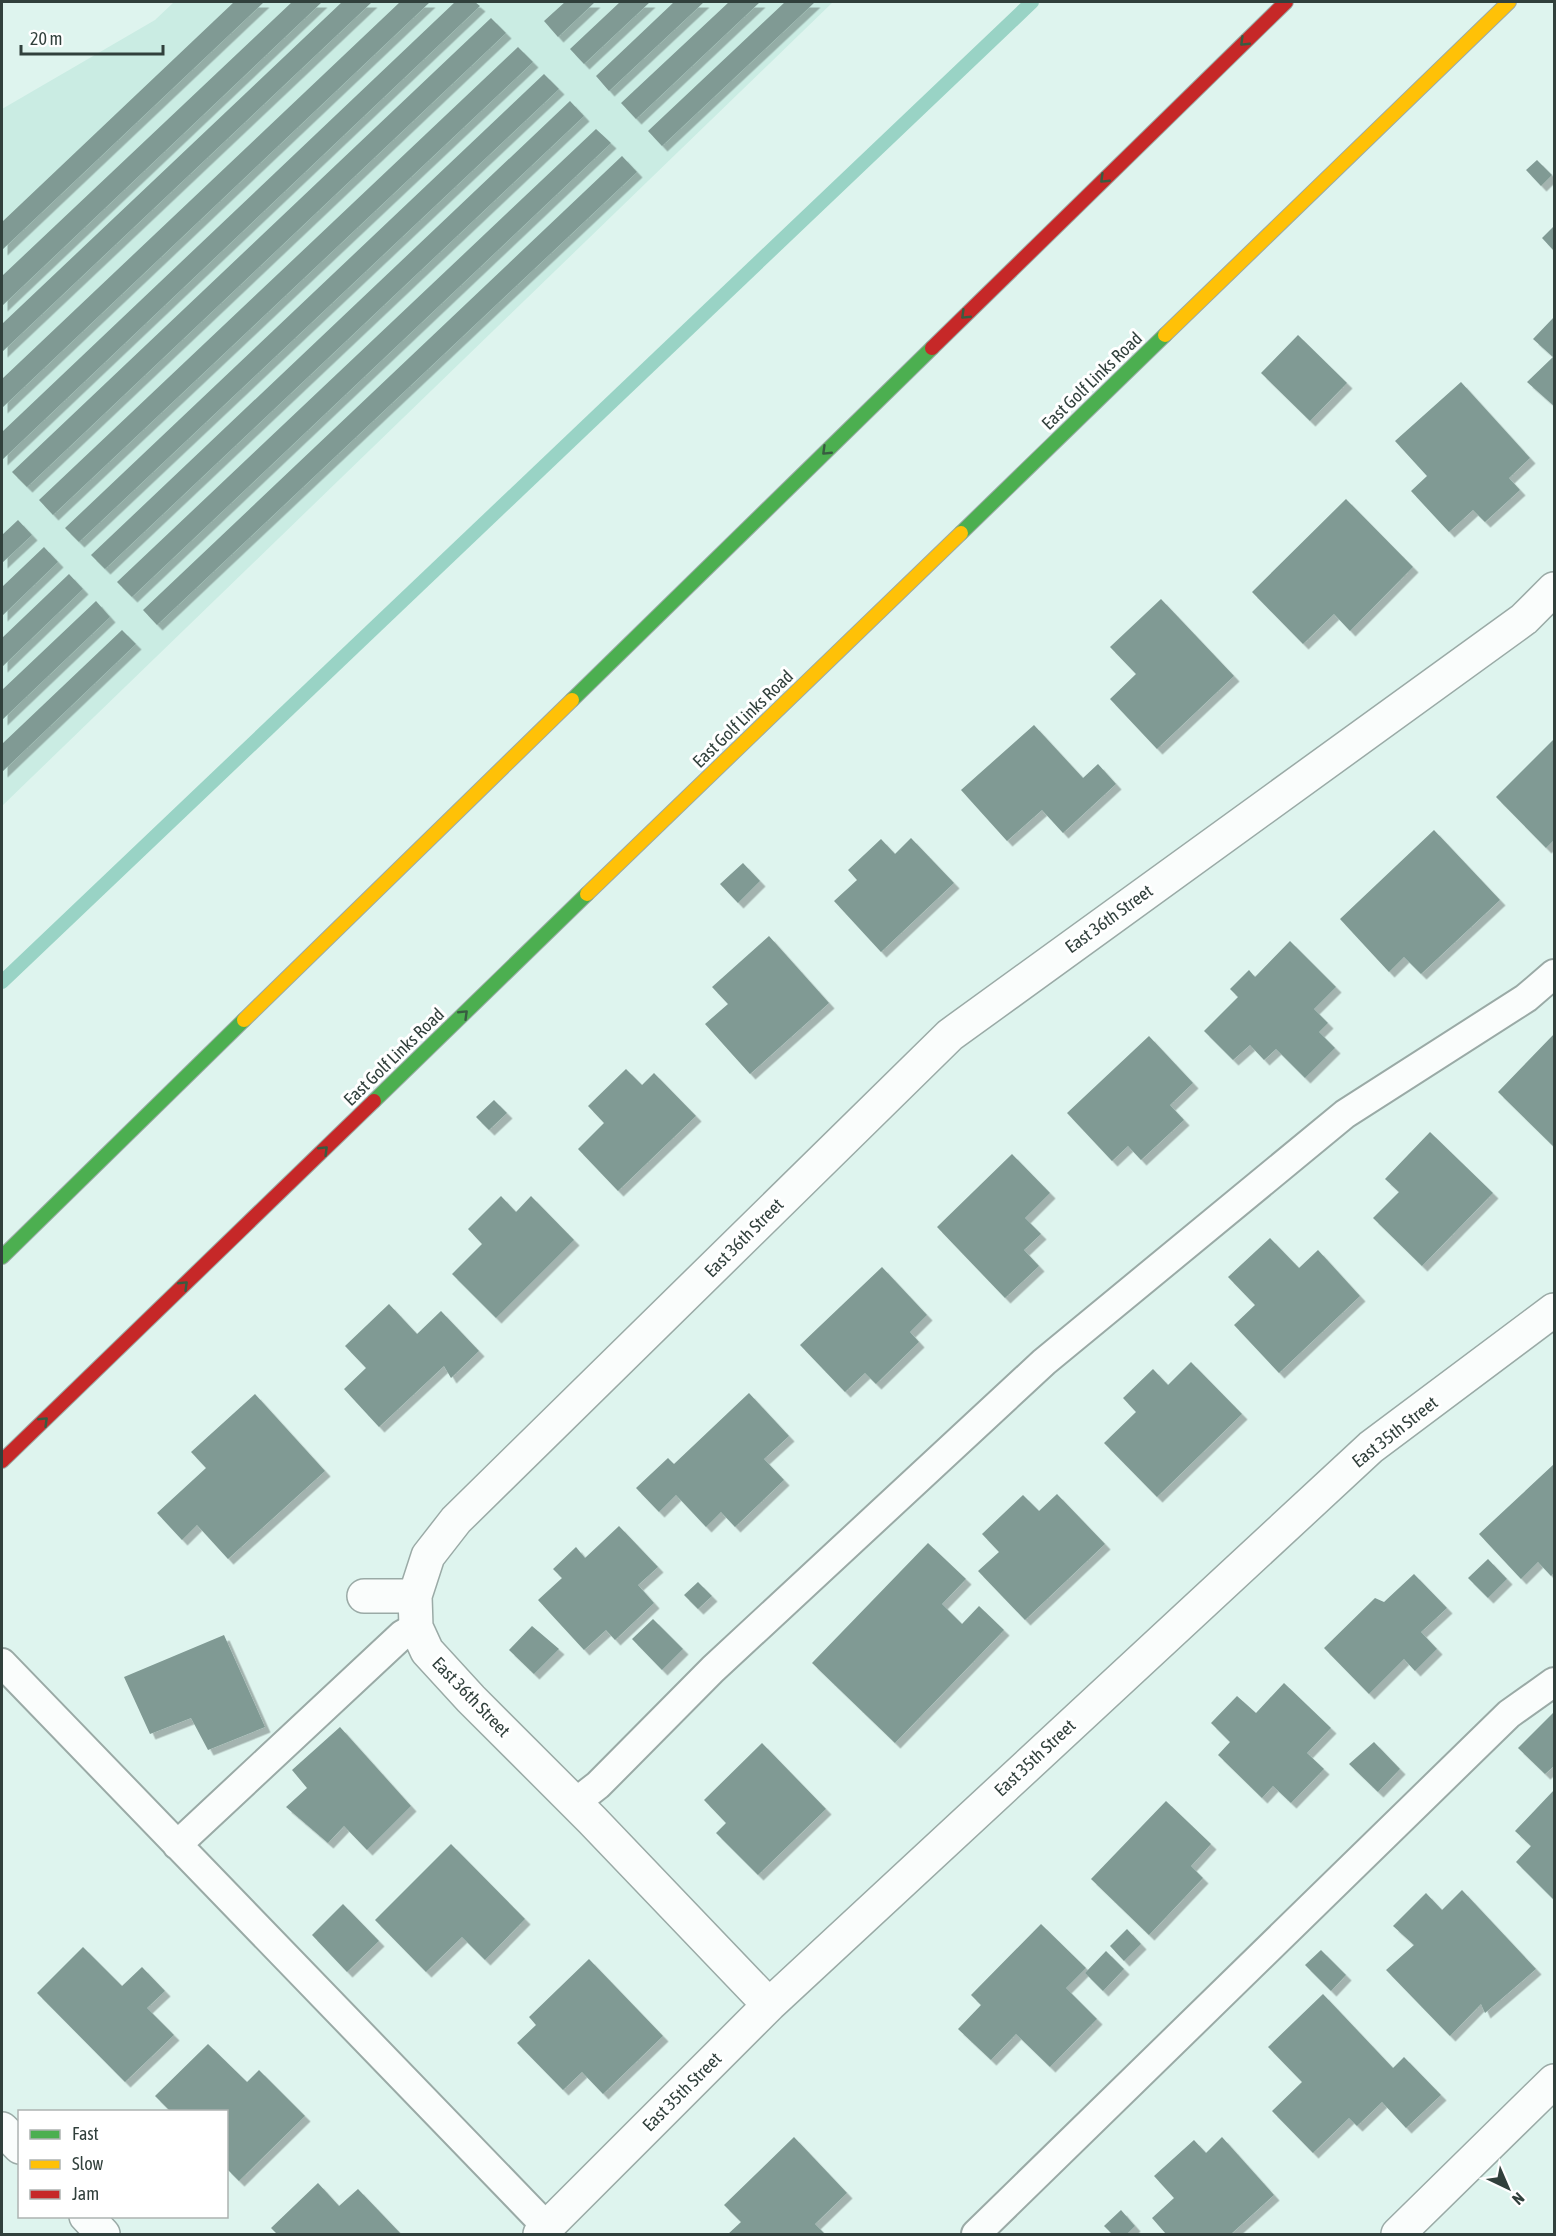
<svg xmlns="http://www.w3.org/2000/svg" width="1556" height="2236" viewBox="0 0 1556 2236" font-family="'Asap Condensed',sans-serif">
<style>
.built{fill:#caece3}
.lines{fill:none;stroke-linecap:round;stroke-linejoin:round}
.stream{stroke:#99d3c5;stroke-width:14}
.building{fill:#809a94;filter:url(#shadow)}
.lane-casing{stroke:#9aaaa6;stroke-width:32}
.street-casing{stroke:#9aaaa6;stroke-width:36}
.fast-casing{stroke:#9aaaa6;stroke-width:16}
.slow-casing{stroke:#9aaaa6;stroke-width:16}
.jam-casing{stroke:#9aaaa6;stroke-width:16}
.lane{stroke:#fafdfc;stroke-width:28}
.street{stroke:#fafdfc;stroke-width:33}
.fast{stroke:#4caf50;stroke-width:14}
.slow{stroke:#ffc107;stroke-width:14}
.jam{stroke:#c62828;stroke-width:14}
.oneway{stroke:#385c41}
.labels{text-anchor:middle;stroke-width:6;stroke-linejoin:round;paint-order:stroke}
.street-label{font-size:18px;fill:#31403c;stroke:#fff}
</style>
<defs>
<filter id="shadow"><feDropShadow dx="5.5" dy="5.5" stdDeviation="0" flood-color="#0004"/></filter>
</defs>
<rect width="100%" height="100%" fill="#def4ee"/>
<!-- built -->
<path class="built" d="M 174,2 L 833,2 L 2,806 L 2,109 L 155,20 Z"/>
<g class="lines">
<!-- stream -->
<path class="stream" d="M 2,982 L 1032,2"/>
</g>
<!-- building -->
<path class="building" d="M 234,2 L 264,2 L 2,250 L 2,222 Z
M 292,2 L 322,2 L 2,306 L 2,276 Z
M 342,2 L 372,2 L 2,352 L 2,324 Z
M 400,2 L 430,2 L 2,408 L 2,379 Z
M 455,2 L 475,2 L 480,6 L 2,460 L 2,432 Z
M 565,2 L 595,2 L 558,37 L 544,21 Z
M 620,2 L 650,2 L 584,64 L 570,49 Z
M 674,2 L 704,2 L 609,91 L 596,76 Z
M 729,2 L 760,2 L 636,119 L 621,103 Z
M 785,2 L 815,2 L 662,146 L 648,131 Z
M 491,18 L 506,33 L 27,487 L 12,472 Z
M 518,47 L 533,62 L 53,515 L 39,500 Z
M 544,74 L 559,89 L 79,542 L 65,528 Z
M 570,101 L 584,116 L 105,569 L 91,555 Z
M 596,129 L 611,143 L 132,597 L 117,582 Z
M 622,156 L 637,172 L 157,625 L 143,610 Z
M 1537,160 L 1552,175 L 1541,186 L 1526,170 Z
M 1554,226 L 1554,251 L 1542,238 Z
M 1554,317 L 1554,406 L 1527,382 L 1553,357 L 1533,339 Z
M 1298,335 L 1347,383 L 1310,421 L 1261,373 Z
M 1461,382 L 1530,458 L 1509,478 L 1520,490 L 1485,522 L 1473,510 L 1449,532 L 1411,491 L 1427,476 L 1395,441 Z
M 1346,499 L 1413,567 L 1350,631 L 1334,614 L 1303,644 L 1252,592 Z
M 18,520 L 32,535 L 2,563 L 2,535 Z
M 44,547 L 58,562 L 2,616 L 2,587 Z
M 69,574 L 83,589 L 2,667 L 2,638 Z
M 1161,599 L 1234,676 L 1157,749 L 1110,699 L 1136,674 L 1110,647 Z
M 96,601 L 110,617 L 2,720 L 2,690 Z
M 122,630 L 136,644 L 2,772 L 2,744 Z
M 1034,725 L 1083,778 L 1098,764 L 1116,784 L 1063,833 L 1042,810 L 1007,841 L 961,790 Z
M 1554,739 L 1554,840 L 1546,848 L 1496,797 Z
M 1434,830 L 1500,900 L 1421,974 L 1404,957 L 1389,972 L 1340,919 Z
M 911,838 L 954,883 L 881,952 L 834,901 L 857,880 L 848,870 L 881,839 L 895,854 Z
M 743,863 L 760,881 L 738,903 L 720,884 Z
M 769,936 L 829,1003 L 750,1074 L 705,1024 L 728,1004 L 712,987 Z
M 1290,941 L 1336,987 L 1314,1009 L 1328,1023 L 1319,1032 L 1335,1048 L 1305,1078 L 1276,1049 L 1264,1060 L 1250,1045 L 1233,1060 L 1204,1031 L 1238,997 L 1230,989 L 1249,970 L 1255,977 Z
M 1554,1034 L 1554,1147 L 1498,1092 Z
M 1149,1036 L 1193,1083 L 1170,1105 L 1184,1120 L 1141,1160 L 1128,1146 L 1112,1161 L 1067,1113 Z
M 626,1069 L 642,1085 L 654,1073 L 696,1116 L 618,1191 L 578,1149 L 604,1123 L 588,1106 Z
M 494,1100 L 507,1113 L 489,1130 L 476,1117 Z
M 1430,1132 L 1493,1193 L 1422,1266 L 1373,1218 L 1399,1192 L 1385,1179 Z
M 1012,1154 L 1050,1193 L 1025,1218 L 1041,1234 L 1024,1250 L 1039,1266 L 1005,1298 L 937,1227 Z
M 501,1196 L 516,1212 L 531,1196 L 574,1240 L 496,1318 L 452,1274 L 482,1244 L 468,1229 Z
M 1270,1238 L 1299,1268 L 1318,1250 L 1360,1296 L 1279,1373 L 1234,1325 L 1255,1305 L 1228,1277 Z
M 882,1267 L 927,1315 L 910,1332 L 919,1342 L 876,1384 L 865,1373 L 845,1392 L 800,1345 Z
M 389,1304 L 417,1334 L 441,1311 L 479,1351 L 451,1378 L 444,1366 L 379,1427 L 344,1389 L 366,1368 L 345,1346 Z
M 1191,1362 L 1242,1414 L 1157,1497 L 1104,1443 L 1136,1412 L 1123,1398 L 1153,1369 L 1168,1385 Z
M 749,1393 L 789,1436 L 764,1459 L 784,1480 L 735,1527 L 721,1512 L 706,1527 L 676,1495 L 659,1512 L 636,1488 L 668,1458 L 674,1464 Z
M 255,1394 L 325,1471 L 228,1559 L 197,1525 L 182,1540 L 157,1513 L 206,1468 L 191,1452 Z
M 1554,1464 L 1554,1573 L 1551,1576 L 1538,1562 L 1521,1579 L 1479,1534 Z
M 1057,1494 L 1105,1544 L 1025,1620 L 978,1571 L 999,1552 L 982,1534 L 1023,1495 L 1039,1511 Z
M 619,1526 L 658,1567 L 638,1585 L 654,1603 L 615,1640 L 606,1630 L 584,1650 L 538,1600 L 562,1578 L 553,1569 L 576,1547 L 585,1558 Z
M 928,1543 L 966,1579 L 942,1604 L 962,1624 L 979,1606 L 1004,1630 L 895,1743 L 812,1663 Z
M 1488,1559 L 1507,1579 L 1488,1598 L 1468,1578 Z
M 1414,1574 L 1447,1608 L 1421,1632 L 1437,1649 L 1415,1671 L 1404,1659 L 1369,1694 L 1324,1648 L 1375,1598 L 1384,1602 Z
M 698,1582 L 712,1596 L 698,1609 L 684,1595 Z
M 653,1619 L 683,1649 L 662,1670 L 632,1639 Z
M 532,1626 L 559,1649 L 534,1674 L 509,1650 Z
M 224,1635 L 265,1727 L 208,1750 L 191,1718 L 150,1734 L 124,1677 Z
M 1284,1683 L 1331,1728 L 1307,1753 L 1324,1769 L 1291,1803 L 1273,1786 L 1262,1798 L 1218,1755 L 1230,1742 L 1211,1723 L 1237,1696 L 1256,1713 Z
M 1554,1712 L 1554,1766 L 1545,1774 L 1518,1748 Z
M 340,1727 L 411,1806 L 367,1850 L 344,1826 L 328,1843 L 286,1807 L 307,1788 L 292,1770 Z
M 1374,1742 L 1400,1769 L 1378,1792 L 1349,1764 Z
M 762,1743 L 826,1809 L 758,1875 L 716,1833 L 726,1823 L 704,1800 Z
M 1554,1790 L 1554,1900 L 1516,1862 L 1531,1846 L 1515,1831 Z
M 1166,1801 L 1211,1844 L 1191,1866 L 1203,1878 L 1149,1935 L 1091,1879 Z
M 451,1844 L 525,1919 L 485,1960 L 462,1937 L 426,1972 L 375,1920 Z
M 1462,1890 L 1536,1969 L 1485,2013 L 1481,2004 L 1450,2036 L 1386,1970 L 1414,1945 L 1393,1926 L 1426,1893 L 1442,1910 Z
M 343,1904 L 379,1941 L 347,1972 L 312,1935 Z
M 1041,1924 L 1086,1968 L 1066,1988 L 1097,2019 L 1050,2067 L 1016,2034 L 991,2060 L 958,2029 L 981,2005 L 971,1995 Z
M 1127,1929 L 1141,1944 L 1124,1961 L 1110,1946 Z
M 83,1947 L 122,1986 L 142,1967 L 165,1991 L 147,2008 L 174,2035 L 125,2082 L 37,1993 Z
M 1321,1950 L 1346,1975 L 1331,1991 L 1305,1965 Z
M 1106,1951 L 1124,1969 L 1103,1991 L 1085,1973 Z
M 589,1959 L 663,2036 L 603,2094 L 582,2072 L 563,2090 L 517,2043 L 536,2025 L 529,2017 Z
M 1323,1994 L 1393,2068 L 1404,2057 L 1441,2095 L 1406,2128 L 1382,2102 L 1357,2126 L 1349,2118 L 1313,2153 L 1272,2111 L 1302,2082 L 1268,2047 Z
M 208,2044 L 247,2082 L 259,2070 L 305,2116 L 239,2181 L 226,2168 L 226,2112 L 171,2112 L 155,2096 Z
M 794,2137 L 847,2193 L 815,2224 L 825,2234 L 728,2234 L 741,2222 L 724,2205 Z
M 1222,2137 L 1274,2195 L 1231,2234 L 1166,2234 L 1152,2218 L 1174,2198 L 1154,2176 L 1194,2140 L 1206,2153 Z
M 318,2183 L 339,2206 L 358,2189 L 401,2234 L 277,2234 L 271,2228 Z
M 1121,2210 L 1135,2226 L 1127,2234 L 1112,2234 L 1104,2226 Z"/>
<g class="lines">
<defs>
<path id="lane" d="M 2,1663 L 547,2227
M 575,1803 L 598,1785 L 713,1669 L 1044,1362 L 1345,1114 L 1526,998 L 1554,974
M 177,1845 L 402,1635 L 416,1627
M 976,2234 L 1509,1714 L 1554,1682"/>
<path id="street" d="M 364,1596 L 415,1596
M 769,2005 L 592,1820 L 471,1699 L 427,1651 L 416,1627 L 415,1596 L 428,1556 L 456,1520 L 950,1035 L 1524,619 L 1554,589
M 2,2129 L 20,2147
M 86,2216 L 103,2234
M 540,2234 L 769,2005 L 1371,1447 L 1554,1310
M 1398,2234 L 1554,2081"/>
<path id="fast" d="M 961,533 L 1165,335
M 572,700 L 932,348
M 374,1101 L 587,894
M 2,1257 L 244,1020"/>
<path id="slow" d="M 1165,335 L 1509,2
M 587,894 L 961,533
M 244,1020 L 572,700"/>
<path id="jam" d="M 932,348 L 1286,2
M 2,1461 L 374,1101"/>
</defs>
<!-- lane casing -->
<use href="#lane" class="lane-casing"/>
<!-- street casing -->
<use href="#street" class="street-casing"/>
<!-- fast casing -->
<use href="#fast" class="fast-casing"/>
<!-- slow casing -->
<use href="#slow" class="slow-casing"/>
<!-- jam casing -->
<use href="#jam" class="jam-casing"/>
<!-- lane -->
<use href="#lane" class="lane"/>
<!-- street -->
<use href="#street" class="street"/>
<!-- fast -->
<use href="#fast" class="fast"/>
<!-- slow -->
<use href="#slow" class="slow"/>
<!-- jam -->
<use href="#jam" class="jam"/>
</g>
<!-- one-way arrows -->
<defs><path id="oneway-chevron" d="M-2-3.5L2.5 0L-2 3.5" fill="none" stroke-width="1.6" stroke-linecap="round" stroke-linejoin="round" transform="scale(1.5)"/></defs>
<g class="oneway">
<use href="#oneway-chevron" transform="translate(1244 42) rotate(136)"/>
<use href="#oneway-chevron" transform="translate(1104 179) rotate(136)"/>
<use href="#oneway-chevron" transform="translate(965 315) rotate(136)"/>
<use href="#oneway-chevron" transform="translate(826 451) rotate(136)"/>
<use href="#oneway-chevron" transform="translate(464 1014) rotate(-44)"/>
<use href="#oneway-chevron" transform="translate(324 1150) rotate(-44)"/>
<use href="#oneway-chevron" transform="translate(184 1285) rotate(-44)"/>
<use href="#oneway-chevron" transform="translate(44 1421) rotate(-44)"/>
</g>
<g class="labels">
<!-- street labels -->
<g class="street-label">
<text transform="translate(1092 381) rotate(-44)" y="6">East Golf Links Road</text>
<text transform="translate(743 719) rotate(-44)" y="6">East Golf Links Road</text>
<text transform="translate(1109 919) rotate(-36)" y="6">East 36th Street</text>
<text transform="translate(394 1057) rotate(-44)" y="6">East Golf Links Road</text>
<text transform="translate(744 1238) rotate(-45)" y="6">East 36th Street</text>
<text transform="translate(1395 1432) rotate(-38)" y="6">East 35th Street</text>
<text transform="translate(471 1697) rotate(46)" y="6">East 36th Street</text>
<text transform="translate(1035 1758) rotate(-43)" y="6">East 35th Street</text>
<text transform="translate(682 2092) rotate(-45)" y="6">East 35th Street</text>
</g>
</g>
<!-- border -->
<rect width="1556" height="2236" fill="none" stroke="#31403c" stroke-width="6"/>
<!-- legend -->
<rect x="18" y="2110" width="210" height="108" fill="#ffffff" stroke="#adb3b1" stroke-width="1.5"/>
<rect x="30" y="2130" width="30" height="9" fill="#4caf50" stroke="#adb3b1" stroke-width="1.5"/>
<text x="72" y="2140" font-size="18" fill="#31403c">Fast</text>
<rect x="30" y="2160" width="30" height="9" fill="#ffc107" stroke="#adb3b1" stroke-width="1.5"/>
<text x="72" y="2170" font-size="18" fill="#31403c">Slow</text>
<rect x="30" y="2190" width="30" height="9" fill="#c62828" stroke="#adb3b1" stroke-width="1.5"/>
<text x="72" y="2200" font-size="18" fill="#31403c">Jam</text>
<!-- north arrow -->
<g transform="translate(1508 2188) rotate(136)" stroke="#ffffff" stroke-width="4.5" paint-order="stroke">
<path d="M0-4.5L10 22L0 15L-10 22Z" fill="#31403c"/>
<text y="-9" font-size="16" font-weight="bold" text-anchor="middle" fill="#31403c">N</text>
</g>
<!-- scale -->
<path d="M21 45v9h142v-9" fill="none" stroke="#31403c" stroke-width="3"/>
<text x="30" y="45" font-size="18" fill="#31403c" stroke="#ffffff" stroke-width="4.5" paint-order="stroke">20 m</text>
</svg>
